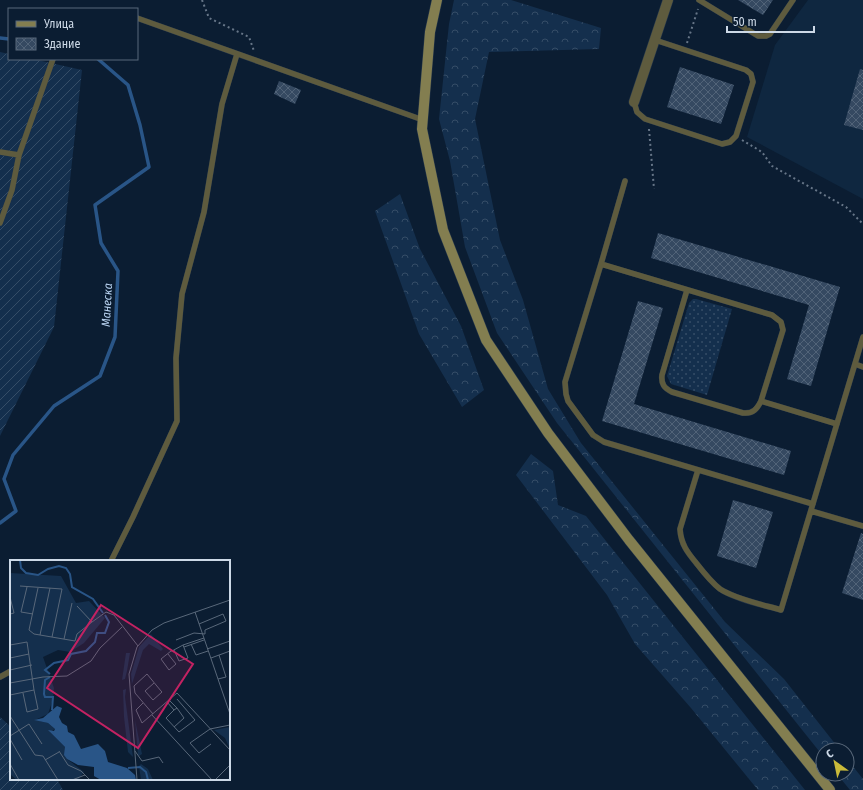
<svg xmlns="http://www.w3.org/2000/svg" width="863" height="790" viewBox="0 0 863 790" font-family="'Fira Sans Condensed',sans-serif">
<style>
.built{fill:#0f2740}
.grass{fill:url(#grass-dots)}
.forest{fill:url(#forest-crowns)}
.garden{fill:url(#garden-furrows)}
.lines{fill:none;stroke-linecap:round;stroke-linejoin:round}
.stream{stroke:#295587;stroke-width:3.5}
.building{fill:url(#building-cross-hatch)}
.service-casing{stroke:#26374b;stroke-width:6}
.minor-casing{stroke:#26374b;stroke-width:11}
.secondary-casing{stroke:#26374b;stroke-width:11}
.path{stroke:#677688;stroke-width:2;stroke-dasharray:2 3;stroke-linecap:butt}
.service{stroke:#5e5b3e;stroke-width:5.5}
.minor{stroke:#5e5b3e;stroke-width:10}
.secondary{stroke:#837e50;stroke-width:10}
.labels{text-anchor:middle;stroke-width:3;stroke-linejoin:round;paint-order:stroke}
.water-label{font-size:12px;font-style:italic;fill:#bad4f2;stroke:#0b1d32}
.inset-river{fill:none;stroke:#295587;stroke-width:2}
.inset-road{fill:none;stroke:#59687a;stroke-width:1}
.view{fill:#c32262;fill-opacity:0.15;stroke:#c32262;stroke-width:2}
.inset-edge{fill:none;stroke:#cdd9e7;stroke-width:2}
</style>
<defs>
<pattern id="grass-dots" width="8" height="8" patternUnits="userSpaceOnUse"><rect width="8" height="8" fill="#142f4d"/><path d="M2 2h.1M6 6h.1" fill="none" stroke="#354d67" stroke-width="1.8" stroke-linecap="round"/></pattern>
<pattern id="forest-crowns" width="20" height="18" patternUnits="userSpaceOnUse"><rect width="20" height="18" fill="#142f4d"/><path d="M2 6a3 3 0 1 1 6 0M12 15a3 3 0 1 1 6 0" fill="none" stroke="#354d67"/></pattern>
<pattern id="garden-furrows" width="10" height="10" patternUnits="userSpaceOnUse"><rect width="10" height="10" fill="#142f4d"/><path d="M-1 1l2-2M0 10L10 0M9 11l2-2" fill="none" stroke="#354d67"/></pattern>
<pattern id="building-cross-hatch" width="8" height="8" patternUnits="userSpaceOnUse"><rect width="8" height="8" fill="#354961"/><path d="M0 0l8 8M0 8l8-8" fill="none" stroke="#516378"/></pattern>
</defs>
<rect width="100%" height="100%" fill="#0b1d32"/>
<!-- built -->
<path class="built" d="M 808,0 L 863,0 L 863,199 L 747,137 L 775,45 Z"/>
<!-- grass -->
<path class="grass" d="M 693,299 L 696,299 L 732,309 L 707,395 L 671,384 L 667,376 L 689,303 Z"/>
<!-- forest -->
<path class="forest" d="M 454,0 L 511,0 L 601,28 L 599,49 L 489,52 L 475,119 L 500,240 L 523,300 L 548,389 L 581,443 L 725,622 L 784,679 L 840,750 L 823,750 L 823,756 L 557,423 L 497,333 L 465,247 L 450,161 L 439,119 L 449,24 Z
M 400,194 L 420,249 L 461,326 L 484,390 L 462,407 L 419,334 L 375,211 Z
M 531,454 L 553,471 L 558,505 L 586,516 L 805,790 L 758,790 L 691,708 L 635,644 L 607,595 L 516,475 Z
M 847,759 L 863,779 L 863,790 L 850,790 L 837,774 L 847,774 Z"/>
<!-- garden -->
<path class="garden" d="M 0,52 L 9,54 L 9,59 L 33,59 L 82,70 L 54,327 L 0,436 Z
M 0,717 L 11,727 L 11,779 L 57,779 L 63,790 L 0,790 Z"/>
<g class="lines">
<!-- stream -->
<path class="stream" d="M 0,38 L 9,39
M 0,523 L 16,511 L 4,479 L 13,455 L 54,406 L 100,376 L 115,337 L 118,271 L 101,243 L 95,205 L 149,167 L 140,125 L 128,85 L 98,59"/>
</g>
<!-- building -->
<path class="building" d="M 738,0 L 773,0 L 763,15 Z
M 680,67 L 734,85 L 721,124 L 667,107 Z
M 860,69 L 863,70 L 863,130 L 844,125 Z
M 279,81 L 301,90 L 295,104 L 274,94 Z
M 658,233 L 840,287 L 811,386 L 787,379 L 809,305 L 651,258 Z
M 638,301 L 663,308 L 634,404 L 791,451 L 784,475 L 602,421 Z
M 733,500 L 773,512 L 756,568 L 717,556 Z
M 861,533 L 863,534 L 863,600 L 842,593 Z"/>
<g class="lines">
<defs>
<path id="service" d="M 699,0 L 758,36 L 766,36 L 770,34 L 793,0
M 137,18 L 423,120
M 634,102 L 637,112 L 645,119 L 722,144 L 730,142 L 736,136 L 753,82 L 751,74 L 746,70 L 655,40
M 0,152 L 19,155 L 53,59
M 0,223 L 12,190 L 19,155
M 601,264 L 625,181
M 687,290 L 662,375 C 661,384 664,388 672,392 L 743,413 C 753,414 757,409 761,401 L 783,330 L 781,322 L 772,315 L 601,264 L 565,382 L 566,394 L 568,401 L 593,435 L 604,442 L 813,504
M 855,364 L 863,367
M 761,401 L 837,424
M 698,470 L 680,529 C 681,545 688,553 697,564 C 704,573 711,582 720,589 C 735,599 764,605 781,610 L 863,337
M 811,511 L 863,526
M 111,561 L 133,517 L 177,421 L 176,358 L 182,294 L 204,212 L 222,104 L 237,54
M 0,677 L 11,671"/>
<path id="minor" d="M 634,102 L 668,0"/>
<path id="secondary" d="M 437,0 L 430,32 L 422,129 L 443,230 L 486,340 L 548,433 L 629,540 L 830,790"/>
</defs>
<!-- service casing -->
<use href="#service" class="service-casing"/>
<!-- minor casing -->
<use href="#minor" class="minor-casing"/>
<!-- secondary casing -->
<use href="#secondary" class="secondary-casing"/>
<!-- path -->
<path class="path" d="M 202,0 L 209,18 L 249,37 L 254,51
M 687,43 L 698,9
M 649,129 L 654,189
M 742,140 L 762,152 L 772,166 L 846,207 L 863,224"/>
<!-- service -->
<use href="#service" class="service"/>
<!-- minor -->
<use href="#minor" class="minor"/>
<!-- secondary -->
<use href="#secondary" class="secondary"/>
</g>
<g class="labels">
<!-- water labels -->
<g class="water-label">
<text transform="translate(107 305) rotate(-87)" y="4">Манеска</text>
</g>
</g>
<!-- overview -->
<g transform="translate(10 560)">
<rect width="220" height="220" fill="#0b1d32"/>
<path d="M 141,74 L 153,89 L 151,91 L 139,84 L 133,90 L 122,124 L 125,160 L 132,194 L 129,196 L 128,195 L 121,114 L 129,87 ZM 116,93 L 120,93 L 117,111 L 115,119 L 112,120 ZM 116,129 L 115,137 L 123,197 L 118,192 L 114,157 L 113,130 ZM 220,167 L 220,189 L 215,178 L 204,170 ZM 131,204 L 138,209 L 143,220 L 131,220 L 129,206 Z" fill="#142f4d"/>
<path d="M 0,13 L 51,16 L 66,43 L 79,41 L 95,58 L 74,83 L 60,92 L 48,90 L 33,97 L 44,128 L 43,139 L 38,154 L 25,160 L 38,163 L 45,169 L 40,172 L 55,187 L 57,199 L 74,212 L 68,220 L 7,220 L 0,214 Z" fill="#142f4d"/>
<path d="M 47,146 L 52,148 L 49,157 L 52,163 L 57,166 L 58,172 L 64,175 L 71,189 L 88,184 L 95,191 L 98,202 L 117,208 L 125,215 L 126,220 L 91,220 L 84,216 L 84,207 L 68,205 L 57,199 L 54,195 L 55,187 L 38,170 L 44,171 L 45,169 L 38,163 L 24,160 L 33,158 Z" fill="#295587"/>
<path class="inset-river" d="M 10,0 L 11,8 L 16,13 L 28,15 L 38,9 L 49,6 L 56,8 L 60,14 L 62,27 L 83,39 L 93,53M 40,114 L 35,110 L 44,103 L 58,100 L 61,94 L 76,91 L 85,82 L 87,73 L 95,73 L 99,62 L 95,55M 40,117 L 35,120 L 34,134 L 35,137 L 43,137 L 42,150M 118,208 L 130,207 L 136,212 L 138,220"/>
<path class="inset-road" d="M 10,26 L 52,29 L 42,77M 17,27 L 11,52 L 23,54M 28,28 L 19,70 L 24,74 L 30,75M 40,28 L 30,75 L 65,81 L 67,74 L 82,62M 0,37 L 4,53 L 0,54M 67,46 L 82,62 L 96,52 L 104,55 L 128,86M 185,52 L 220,154M 54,79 L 62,43M 166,80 L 184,73 L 195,74 L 195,70 L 216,61 L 213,54 L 189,64M 181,84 L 186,95 L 198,91M 0,85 L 17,82 L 24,130 L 0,135M 174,87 L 194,80M 197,89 L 220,81M 164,90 L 169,101 L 178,98 L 173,85M 158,94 L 166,104 L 159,110 L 151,99 L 161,91 L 162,91 L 173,85 L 194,78M 0,98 L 19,94M 201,98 L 220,91M 0,110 L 22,105M 208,119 L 216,117 L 209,95M 0,123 L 33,117 L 57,116 L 81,101 L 90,88 L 112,67M 13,133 L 17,152 L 28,149 L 24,130M 159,140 L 167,148 L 164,150M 157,142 L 164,150 L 156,158 L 169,172 L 185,160 L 167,139M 133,143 L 126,150 L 132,163 L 167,133 L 220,190M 143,154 L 125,133 L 124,126 L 137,114 L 151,131 L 152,132 L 143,140 L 135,131 L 144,123M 142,155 L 202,220M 0,156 L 25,195 L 33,196 L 48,220M 164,167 L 174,158 L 167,148M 0,176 L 19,164 L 32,184M 0,179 L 12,200M 201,184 L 189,193 L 180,183 L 200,169 L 220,165M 49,191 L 58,205 L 71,211 L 80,220M 125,191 L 132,201 L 149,197 L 153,203M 35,200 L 49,192M 0,204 L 9,220M 62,220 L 75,215M 127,220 L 119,114 L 127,87 L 142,70 L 154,63 L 220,40M 205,220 L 220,205"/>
<path class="view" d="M 91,45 L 183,104 L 128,188 L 37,128 Z"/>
<rect width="220" height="220" class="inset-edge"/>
</g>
<!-- legend -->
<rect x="8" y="8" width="130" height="52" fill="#0b1d32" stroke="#59687a"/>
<rect x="16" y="21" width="20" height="6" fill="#837e50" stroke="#59687a"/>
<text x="44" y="28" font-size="12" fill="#cdd9e7">Улица</text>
<rect x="16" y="38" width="20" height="12" fill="url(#building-cross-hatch)" stroke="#59687a"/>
<text x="44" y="48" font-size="12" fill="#cdd9e7">Здание</text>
<!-- north arrow -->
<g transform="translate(835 762) rotate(327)"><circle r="19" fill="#0b1d32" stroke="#59687a"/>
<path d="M0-3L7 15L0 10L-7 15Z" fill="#c9ba3a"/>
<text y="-6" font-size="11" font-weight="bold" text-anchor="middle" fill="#cdd9e7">С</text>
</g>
<!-- scale -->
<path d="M727 26v6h87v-6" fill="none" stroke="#cdd9e7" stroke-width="2"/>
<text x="733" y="26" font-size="12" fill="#cdd9e7" stroke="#0b1d32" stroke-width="3" paint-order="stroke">50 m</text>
</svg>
